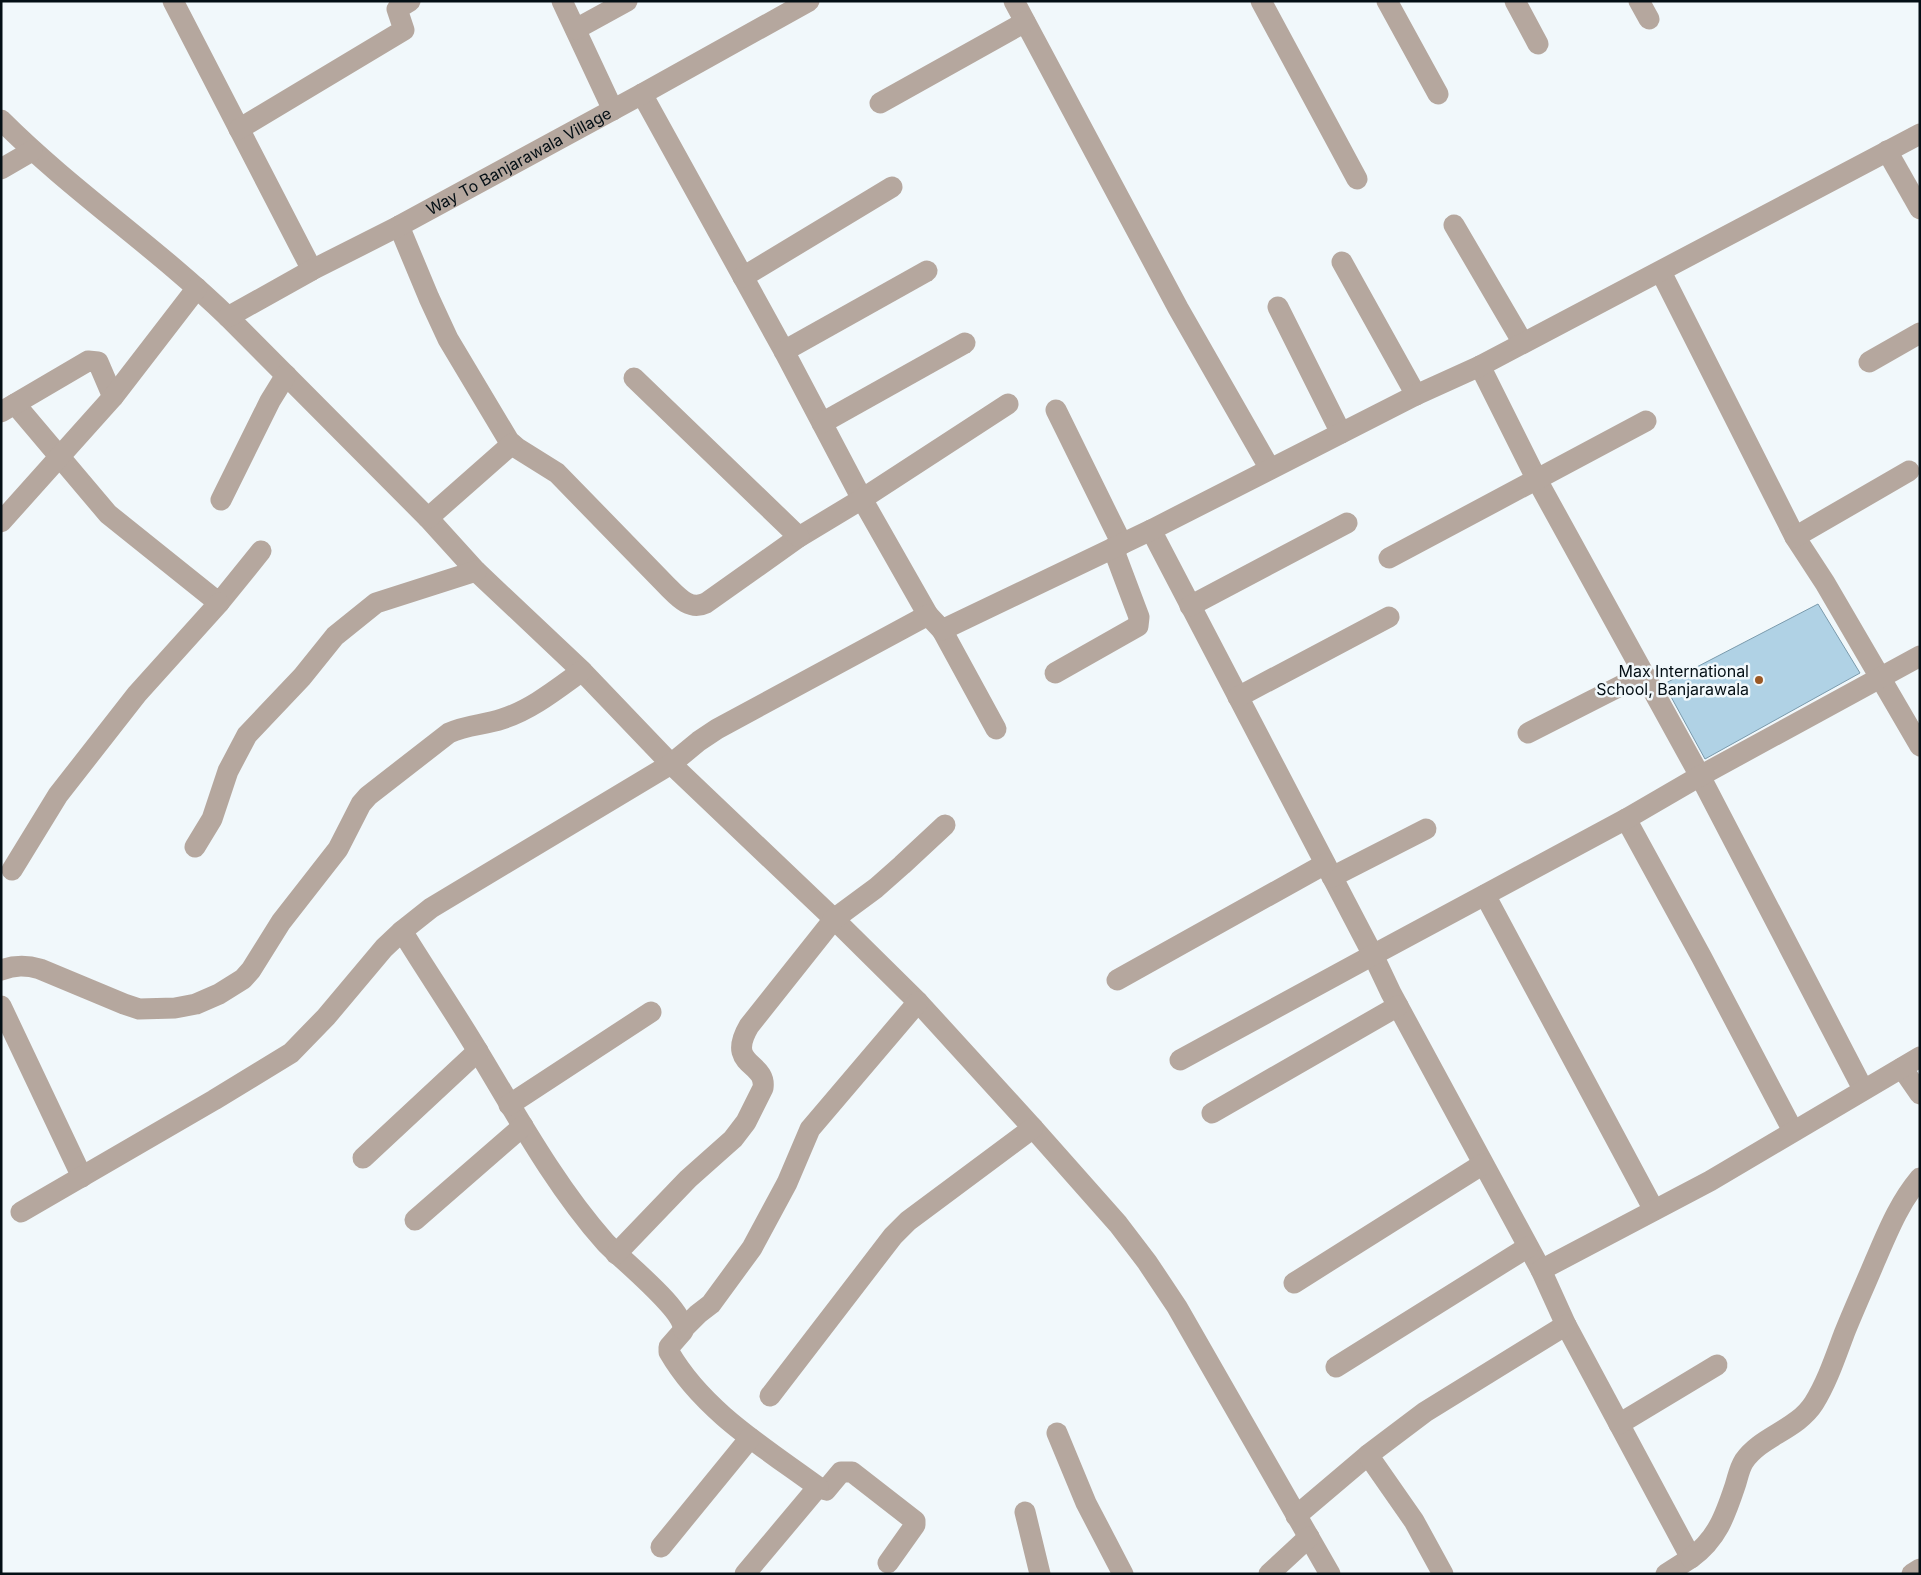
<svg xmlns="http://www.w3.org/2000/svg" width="1921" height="1575" viewBox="0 0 1921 1575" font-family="Inter,sans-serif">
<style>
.building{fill:#b0d2e5;stroke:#7a9aac}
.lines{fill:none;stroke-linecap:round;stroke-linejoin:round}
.minor{stroke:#b5a79e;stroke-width:21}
.poi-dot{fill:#9b5926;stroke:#f1f8fb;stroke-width:2}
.labels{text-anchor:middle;stroke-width:5;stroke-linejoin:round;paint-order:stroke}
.street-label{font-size:16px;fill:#040f15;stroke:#f1f8fb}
.poi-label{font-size:16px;fill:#040f15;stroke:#f1f8fb;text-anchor:end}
</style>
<rect width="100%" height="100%" fill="#f1f8fb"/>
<!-- building -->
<path class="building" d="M 1818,604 L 1860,673 L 1705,759 L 1664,684 Z"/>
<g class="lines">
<!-- minor -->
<g class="minor">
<path d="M 173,1 L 312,270"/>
<path d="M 562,1 L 613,110"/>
<path d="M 1014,1 L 1178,308 L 1270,469"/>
<path d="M 1261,1 L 1357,179"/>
<path d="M 1387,1 L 1438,94"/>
<path d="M 1515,1 L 1538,44"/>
<path d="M 1639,1 L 1649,19"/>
<path d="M 576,29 L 627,1"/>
<path d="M 642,94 L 784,351 L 862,499 L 928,615"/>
<path d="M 880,103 L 1025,22"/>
<path d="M 1,120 C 72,191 156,247 228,317 L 428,518 L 476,571 L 582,671 L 671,764 L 834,919 L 918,1002 L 1033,1128 L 1118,1224 L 1147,1262 L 1177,1307 L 1330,1574"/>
<path d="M 239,129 L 404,30 L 397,9 L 410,1"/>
<path d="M 1887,151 L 1920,209"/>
<path d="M 1,169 L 32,151"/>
<path d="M 1454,225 L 1523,343"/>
<path d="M 399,226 L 429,298 L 448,339 L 509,441 L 517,448 L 557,473 L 668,587 C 678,597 690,611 706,603 L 799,537 L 862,499 L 1008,404"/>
<path d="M 1342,262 L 1416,395"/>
<path d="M 1661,272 L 1795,537 L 1825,583 L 1920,746"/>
<path d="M 743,277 L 892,187"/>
<path d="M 1278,307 L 1341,433"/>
<path id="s1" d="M 228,317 L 312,270 L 399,226 L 642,94 L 809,1"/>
<path d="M 784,351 L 927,271"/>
<path d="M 1869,362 L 1920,333"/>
<path d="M 1480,366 L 1537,480 L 1700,776 L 1863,1089"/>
<path d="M 634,378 L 799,537"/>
<path d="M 15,404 L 108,514 L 219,603 L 261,551"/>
<path d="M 1056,410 L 1122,544"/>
<path d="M 1,412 L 88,361 L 98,362 L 113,397"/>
<path d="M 822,423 L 965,343"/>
<path d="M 221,500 L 270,401 L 286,375"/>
<path d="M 428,518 L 512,444"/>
<path d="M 1,522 L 113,397 L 197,288"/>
<path d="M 1151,530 L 1373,955 L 1391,993 L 1541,1270 L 1566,1325 L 1691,1558 L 1666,1574"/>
<path d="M 1795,537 L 1909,471"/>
<path d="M 1389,558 L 1646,421"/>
<path d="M 1190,606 L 1347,523"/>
<path d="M 942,630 L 996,729"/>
<path d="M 1055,673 L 1138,626 L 1139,617 L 1113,548"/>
<path d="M 1238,697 L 1389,617"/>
<path d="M 1528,733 L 1644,674"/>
<path d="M 1626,819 L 1702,958 L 1793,1131"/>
<path d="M 195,847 L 212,819 L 228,771 L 247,735 L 302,677 L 335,636 L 376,603 L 476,571"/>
<path d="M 12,870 L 58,795 L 137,694 L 219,603"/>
<path d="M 1332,877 L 1426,829"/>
<path d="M 1485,895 L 1654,1210"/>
<path d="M 402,931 C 427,972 454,1011 479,1053 C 517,1116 556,1187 605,1242 C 620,1259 686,1310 683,1331 L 669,1347 L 669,1352 C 703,1411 765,1448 818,1487 L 826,1490 L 841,1472 L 852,1472 L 915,1521 L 915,1525 L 888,1563"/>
<path d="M 1,970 C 15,965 26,965 40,969 L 124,1004 L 139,1009 L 175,1008 L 196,1004 L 219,994 L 243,979 L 251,970 L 281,922 L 338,849 L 361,804 L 368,796 L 449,733 C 466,725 484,725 502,719 C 531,710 557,689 582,671"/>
<path d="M 1117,980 L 1325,864"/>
<path d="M 1,1006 L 82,1177"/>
<path d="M 1180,1060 L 1373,955 L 1626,819 L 1700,776 L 1920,656"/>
<path d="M 1902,1068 L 1920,1094"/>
<path d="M 509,1105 L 651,1012"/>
<path d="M 1212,1113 L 1398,1006"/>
<path d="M 363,1158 L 478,1051"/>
<path d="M 21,1212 L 214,1100 L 291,1053 L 326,1017 L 384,948 L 402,931 L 431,908 L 671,764 L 699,741 L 717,729 L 928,615 L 942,630 L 1151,530 L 1416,395 L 1480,366 L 1920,134"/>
<path d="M 415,1220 L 523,1126"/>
<path d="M 616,1254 L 688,1179 L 733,1139 L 746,1122 L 763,1088 C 767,1061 725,1067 749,1026 L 834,919 L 876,888 L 902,865 L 945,825"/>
<path d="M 1541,1270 L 1710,1181 L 1920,1057"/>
<path d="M 1294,1283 L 1483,1164"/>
<path d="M 683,1329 L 698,1314 L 711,1304 L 752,1248 L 787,1183 L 810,1129 L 918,1002"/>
<path d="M 1336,1367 L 1528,1247"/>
<path d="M 770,1396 L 893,1236 L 908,1221 L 1033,1128"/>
<path d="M 1619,1424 L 1717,1365"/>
<path d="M 1057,1433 L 1086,1503 L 1123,1574"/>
<path d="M 1025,1512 L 1040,1574"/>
<path d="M 1296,1516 L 1368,1455"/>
<path d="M 661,1547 L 750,1438"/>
<path d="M 1691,1558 C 1717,1539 1725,1516 1735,1486 C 1738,1477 1739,1469 1744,1461 C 1761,1436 1797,1430 1814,1403 C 1827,1382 1835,1358 1844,1334 C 1854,1309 1865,1285 1875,1261 C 1888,1231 1899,1203 1920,1178"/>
<path d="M 745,1574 L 818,1487"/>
<path d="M 1269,1574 L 1309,1537"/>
<path d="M 1443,1574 L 1414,1521 L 1368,1455 L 1425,1412 L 1566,1325"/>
<path d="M 1912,1574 L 1920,1569"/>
</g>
</g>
<!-- markers -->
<circle class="poi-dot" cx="1759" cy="680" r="5"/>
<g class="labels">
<!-- street labels -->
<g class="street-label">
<text dy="6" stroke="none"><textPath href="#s1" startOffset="330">Way To Banjarawala Village</textPath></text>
</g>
<!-- poi labels -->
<g class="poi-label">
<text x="1749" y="677">Max International<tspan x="1749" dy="18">School, Banjarawala</tspan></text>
</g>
</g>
<!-- border -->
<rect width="1921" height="1575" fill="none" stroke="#040f15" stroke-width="5"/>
</svg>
